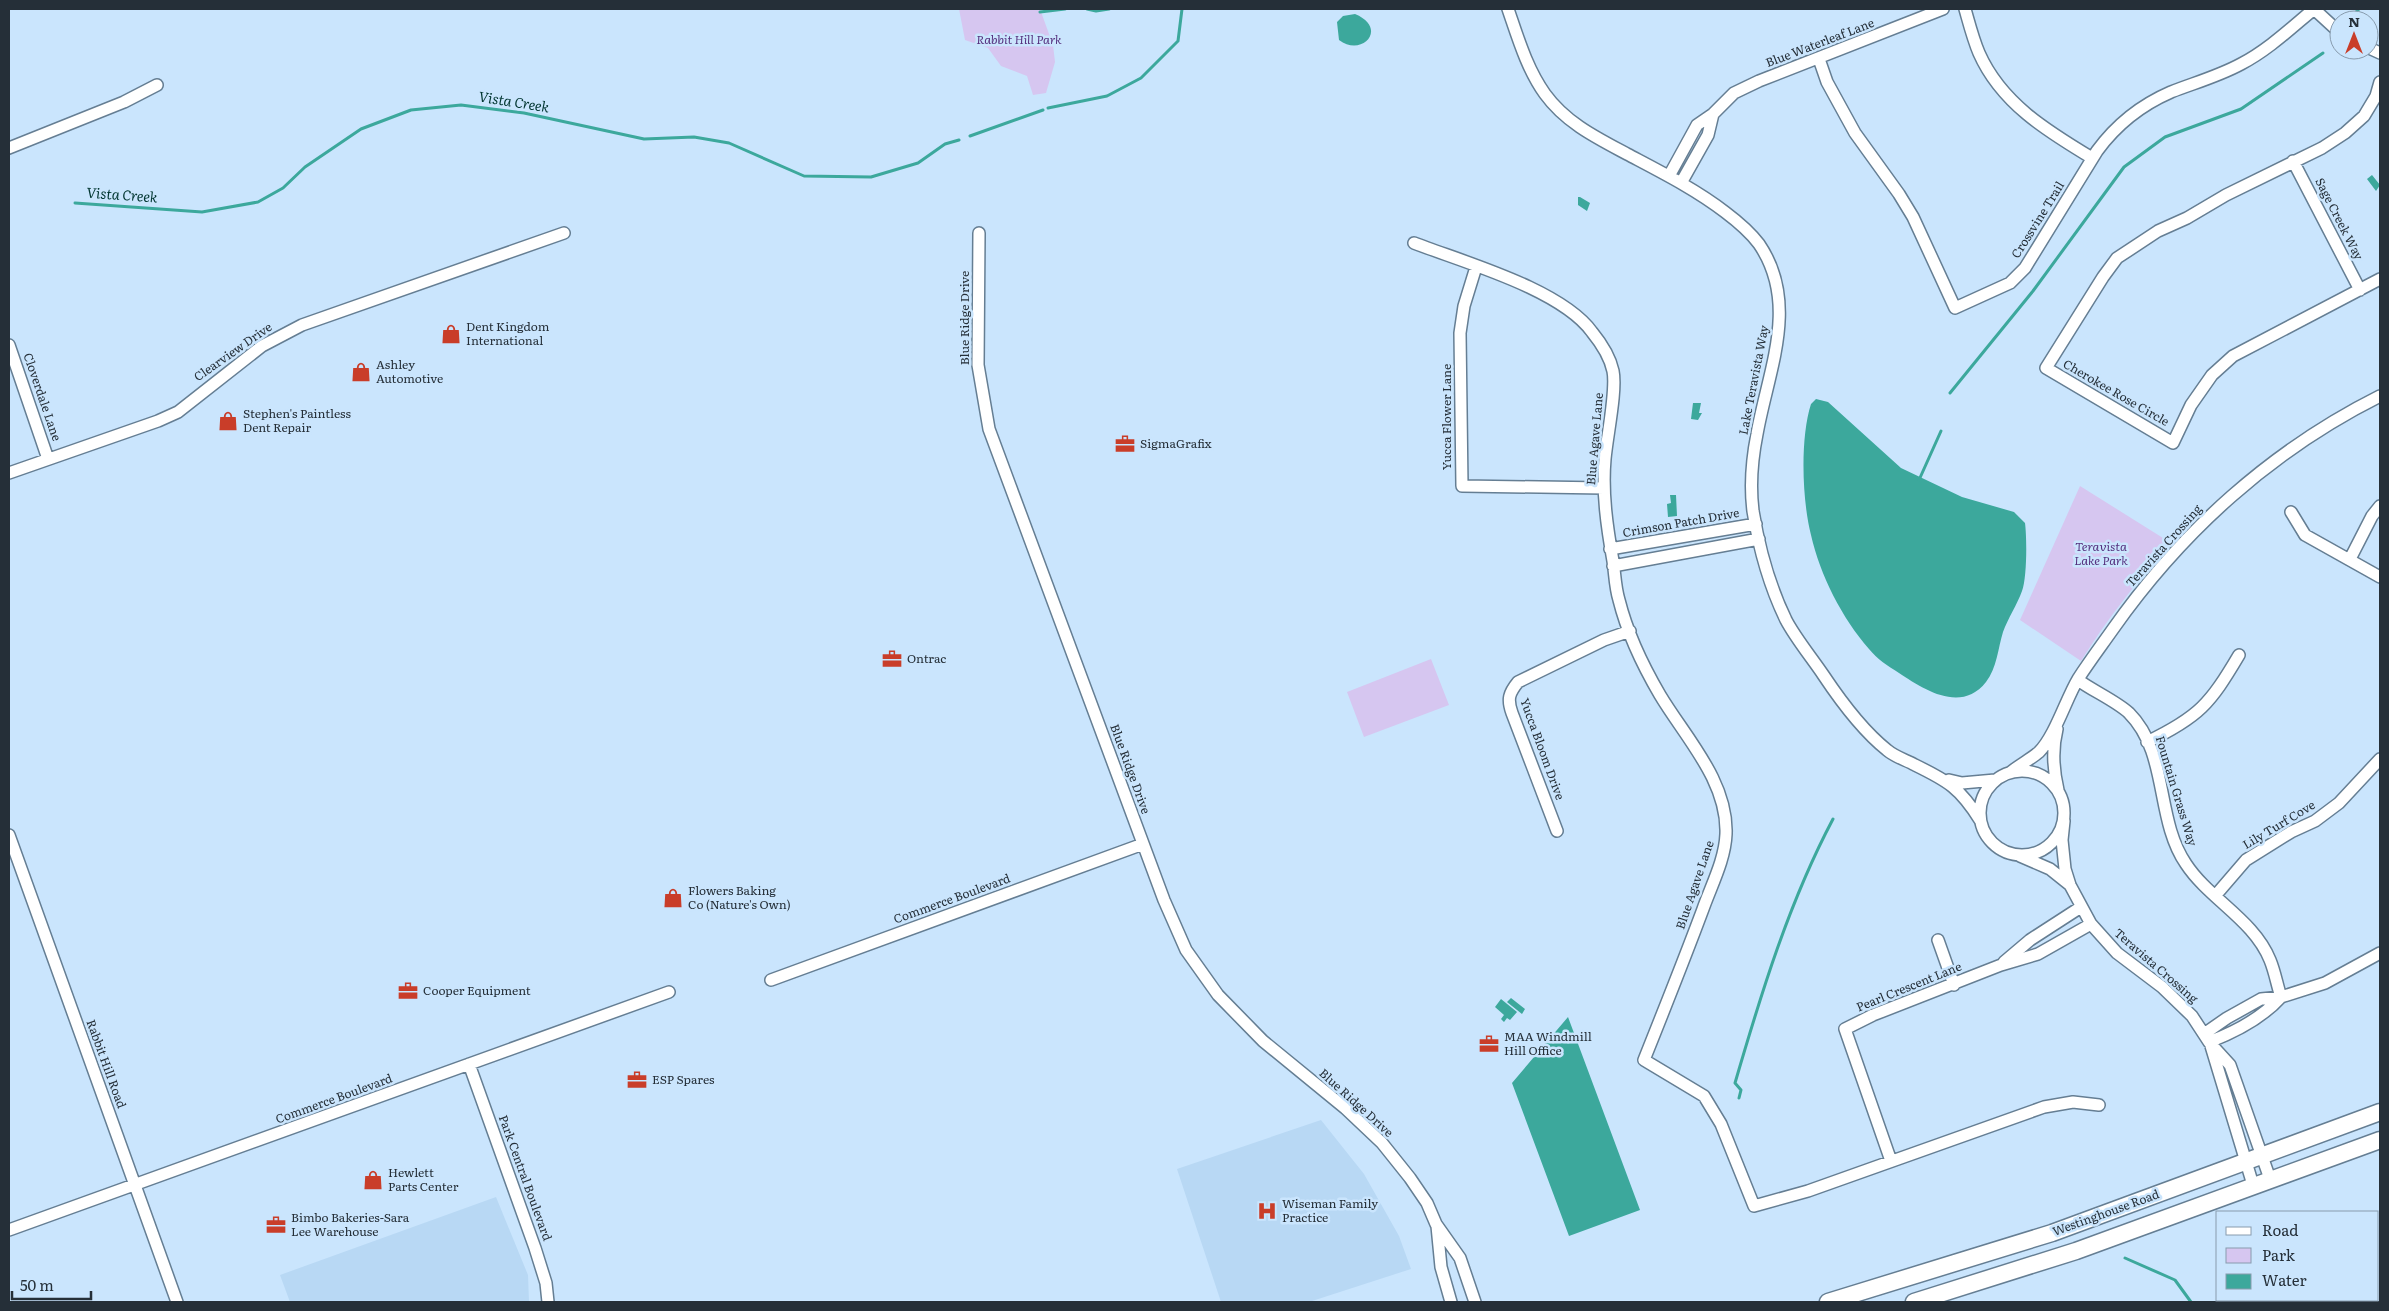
<svg xmlns="http://www.w3.org/2000/svg" width="2389" height="1311" viewBox="0 0 2389 1311" font-family="Literata,serif">
<style>
.built{fill:#b8d8f4}
.green{fill:#d6c6f0}
.water{fill:#3ca89c}
.lines{fill:none;stroke-linecap:round;stroke-linejoin:round}
.stream{stroke:#3ca89c;stroke-width:3}
.minor-casing{stroke:#657e93;stroke-width:14}
.secondary-casing{stroke:#657e93;stroke-width:19}
.minor{stroke:#fff;stroke-width:11}
.secondary{stroke:#fff;stroke-width:16}
.labels{text-anchor:middle;stroke-width:5;stroke-linejoin:round;paint-order:stroke}
.park-label{font-size:12px;font-style:italic;fill:#55307e;stroke:#cae5fd}
.street-label{font-size:12px;fill:#252f38;stroke:#cae5fd}
.poi-label{font-size:12px;fill:#252f38;stroke:#cae5fd;text-anchor:start}
.water-label{font-size:14px;font-style:italic;fill:#013530;stroke:#cae5fd}
</style>
<rect width="100%" height="100%" fill="#cae5fd"/>
<!-- built -->
<path class="built" d="M 1321,1120 L 1364,1174 L 1399,1236 L 1411,1269 L 1309,1302 L 1221,1302 L 1177,1169 Z
M 496,1197 L 528,1275 L 529,1302 L 290,1302 L 280,1275 Z"/>
<!-- green -->
<path class="green" d="M 959,9 L 1040,9 L 1053,45 L 1055,62 L 1046,93 L 1033,95 L 1027,76 L 1001,66 L 988,48 L 965,40 Z
M 2080,486 L 2171,543 C 2138,580 2107,619 2081,661 L 2020,620 Z
M 1431,659 L 1449,705 L 1364,737 L 1347,692 Z"/>
<!-- water -->
<path class="water" d="M 1355,14 C 1389,28 1362,58 1339,40 L 1337,22 L 1343,16 Z
M 2372,175 L 2380,185 L 2376,191 L 2367,179 Z
M 1578,197 L 1580,197 L 1590,203 L 1587,211 L 1578,205 Z
M 1816,399 L 1828,402 L 1901,468 L 1962,497 L 2014,512 L 2025,523 C 2027,538 2027,578 2022,591 C 2017,605 2008,618 2003,632 C 1998,648 1997,668 1986,682 C 1961,714 1923,689 1899,673 C 1888,666 1877,659 1869,649 C 1842,618 1820,575 1811,535 C 1802,500 1800,438 1811,404 Z
M 1693,403 L 1701,403 L 1699,413 L 1702,413 L 1698,420 L 1691,419 Z
M 1670,495 L 1676,495 L 1677,516 L 1668,517 L 1667,504 L 1671,503 Z
M 1511,998 L 1525,1009 L 1522,1014 L 1507,1002 Z
M 1501,999 L 1517,1012 L 1510,1020 L 1507,1018 L 1504,1022 L 1501,1019 L 1504,1015 L 1495,1007 Z
M 1568,1017 L 1640,1210 L 1569,1236 L 1512,1083 Z"/>
<g class="lines">
<!-- stream -->
<path class="stream" d="M 1087,9 L 1096,11 L 1109,9
M 1040,12 L 1065,9
M 2356,12 L 2359,9
M 1048,108 L 1107,96 L 1141,78 L 1178,41 L 1182,9
M 970,136 L 1043,110
M 75,203 L 202,212 L 258,202 L 283,188 L 305,167 L 361,129 L 411,110 L 461,105 L 524,113 L 644,139 L 694,137 L 729,143 L 804,176 L 871,177 L 918,163 L 945,144 L 959,140
M 1950,393 L 2033,291 L 2124,167 L 2165,137 L 2241,109 L 2323,53
M 1919,480 L 1941,431
M 1739,1098 L 1741,1090 L 1735,1083 C 1761,994 1789,902 1833,819
M 2125,1258 L 2175,1280 L 2191,1302"/>
<defs>
<path id="minor" d="M 1508,9 C 1518,38 1527,69 1545,94 C 1566,123 1597,138 1627,154 C 1661,172 1695,189 1725,212 C 1737,221 1750,232 1759,244 C 1800,304 1768,371 1757,434 C 1752,459 1750,487 1753,511 C 1759,548 1770,587 1786,620 C 1796,639 1812,658 1824,676 C 1842,703 1862,730 1887,750 C 1895,757 1906,760 1915,765 C 1948,781 1960,788 1980,820
M 1965,9 C 1969,23 1973,39 1979,53 C 2001,103 2047,131 2092,158
M 2369,48 L 2380,53
M 1819,59 L 1827,82 L 1855,133 L 1899,194 L 1913,217 L 1955,308 L 2010,283 L 2025,268 L 2097,151 C 2116,125 2141,105 2171,92 C 2194,83 2219,76 2241,64 C 2268,50 2291,28 2314,9 L 2339,32
M 2380,82 L 2376,96 L 2364,116 L 2345,133 L 2322,148 L 2226,195 L 2187,218 L 2158,231 L 2117,258 L 2103,277 L 2046,368 L 2173,443 L 2191,405 L 2212,375 L 2233,356 L 2380,279
M 9,148 L 124,102 L 157,85
M 2293,161 L 2360,290
M 1669,176 L 1697,125 L 1713,114 L 1734,93 L 1759,81 L 1943,9
M 1681,183 L 1708,135 L 1713,114
M 979,233 L 978,365 L 989,429 L 1164,900 L 1186,950 L 1218,995 L 1263,1041 L 1345,1108 L 1382,1143 L 1410,1178 L 1427,1203 L 1436,1224 L 1460,1258 L 1475,1302
M 1414,243 C 1463,262 1561,289 1592,332 C 1601,343 1610,357 1613,371 C 1617,390 1607,436 1605,459 C 1602,493 1607,527 1613,561 C 1615,574 1615,587 1619,600 C 1627,632 1643,666 1660,695 C 1685,737 1728,781 1726,834 C 1725,860 1711,886 1703,909 C 1684,960 1664,1010 1644,1060 L 1704,1096 L 1721,1124 L 1754,1206 L 1808,1191 L 2044,1107 L 2073,1102 L 2099,1105
M 1476,267 L 1464,306 L 1460,333 L 1462,486 L 1604,488
M 9,345 L 48,459
M 9,473 L 158,421 L 178,412 L 262,346 L 302,325 L 564,233
M 2291,512 L 2305,535 L 2380,577
M 1610,549 L 1756,524
M 2350,559 L 2372,516 L 2380,506
M 1613,566 L 1759,539
M 2078,680 C 2093,691 2116,701 2129,713 C 2169,753 2155,819 2186,864 C 2209,899 2254,920 2270,960 C 2275,972 2277,985 2281,997
M 2057,729 C 2052,749 2053,769 2058,790
M 2147,742 C 2199,717 2210,704 2239,655
M1980 813a42 42 0 1 1 84 0a42 42 0 1 1-84 0Z
M 2011,772 C 2019,765 2031,759 2039,752 C 2055,736 2066,699 2078,679 C 2089,662 2101,646 2113,629 C 2182,531 2272,450 2380,396
M 1949,780 L 1962,783 L 1995,780
M 2064,821 L 2062,840 L 2065,869 L 2070,885 L 2091,924 L 2117,953 L 2162,987 L 2192,1016 L 2209,1042 L 2230,1065 L 2270,1179
M 1557,831 L 1512,713 C 1507,699 1509,693 1518,682 L 1604,640 L 1630,631
M 9,835 L 177,1302
M 2020,856 L 2050,869 L 2070,885
M 2215,896 L 2246,860 L 2291,832 L 2315,821 L 2339,803 L 2380,759
M 1938,940 L 1954,985
M 2004,962 L 2030,940 L 2081,907
M 771,980 L 1143,844
M 2204,1034 L 2227,1018 L 2261,999 L 2281,997 L 2325,983 L 2380,953
M 2209,1042 C 2235,1032 2263,1017 2281,997
M 2211,1046 L 2253,1185
M 469,1064 L 535,1248 L 546,1283 L 548,1302
M 1891,1161 L 1845,1029 L 1873,1015 L 2001,965 L 2038,954 L 2091,924
M 1437,1226 L 1441,1267 L 1451,1302
M 9,1230 L 669,992"/>
<path id="secondary" d="M 1828,1302 L 2052,1233 L 2380,1112
M 1914,1302 L 2076,1251 L 2380,1140"/>
</defs>
<!-- minor casing -->
<use href="#minor" class="minor-casing"/>
<!-- secondary casing -->
<use href="#secondary" class="secondary-casing"/>
<!-- minor -->
<use href="#minor" class="minor"/>
<!-- secondary -->
<use href="#secondary" class="secondary"/>
</g>
<!-- icons -->
<defs>
<symbol id="shop-bare" viewBox="-9 -9 18 18"><path d="M-5-2.5h2.3a2.7 3.5 0 0 1 5.4 0H5L5.5 6h-11ZM-1.5-2.5h3a1.5 2.3 0 0 0-3 0Z" fill="#c93d29" stroke="#cae5fd" stroke-width="2.5" paint-order="stroke"/></symbol>
<symbol id="office-bare" viewBox="-9 -9 18 18"><path d="M-6-3h4V-5.5h4V-3h4V5H-6ZM-1-4.5V-3h2v-1.5ZM-6 0V1H6V0Z" fill="#c93d29" stroke="#cae5fd" stroke-width="2.5" paint-order="stroke"/></symbol>
<symbol id="hospital-bare" viewBox="-9 -9 18 18"><path d="M-5-5h3v3.5h4V-5h3V5h-3V1.5h-4V5h-3Z" fill="#c93d29" stroke="#cae5fd" stroke-width="2.5" paint-order="stroke"/></symbol>
</defs>
<g fill-rule="evenodd">
<use href="#shop-bare" x="437" y="320" width="28" height="28"/>
<use href="#shop-bare" x="347" y="358" width="28" height="28"/>
<use href="#shop-bare" x="214" y="407" width="28" height="28"/>
<use href="#office-bare" x="1111" y="430" width="28" height="28"/>
<use href="#office-bare" x="878" y="645" width="28" height="28"/>
<use href="#shop-bare" x="659" y="884" width="28" height="28"/>
<use href="#office-bare" x="394" y="977" width="28" height="28"/>
<use href="#office-bare" x="1475" y="1030" width="28" height="28"/>
<use href="#office-bare" x="623" y="1066" width="28" height="28"/>
<use href="#shop-bare" x="359" y="1166" width="28" height="28"/>
<use href="#hospital-bare" x="1253" y="1197" width="28" height="28"/>
<use href="#office-bare" x="262" y="1211" width="28" height="28"/>
</g>
<g class="labels">
<!-- park labels -->
<g class="park-label">
<text x="1019" y="44">Rabbit Hill Park</text>
<text x="2101" y="551">Teravista<tspan x="2101" dy="14">Lake Park</tspan></text>
</g>
<!-- street labels -->
<g class="street-label">
<text transform="translate(1820 43) rotate(-21)" y="4">Blue Waterleaf Lane</text>
<text transform="translate(2339 219) rotate(63)" y="4">Sage Creek Way</text>
<text transform="translate(2038 220) rotate(-58)" y="4">Crossvine Trail</text>
<text transform="translate(965 318) rotate(-90)" y="4">Blue Ridge Drive</text>
<text transform="translate(233 352) rotate(-35)" y="4">Clearview Drive</text>
<text transform="translate(1754 380) rotate(-79)" y="4">Lake Teravista Way</text>
<text transform="translate(2116 393) rotate(30)" y="4">Cherokee Rose Circle</text>
<text transform="translate(42 397) rotate(71)" y="4">Cloverdale Lane</text>
<text transform="translate(1447 417) rotate(-90)" y="4">Yucca Flower Lane</text>
<text transform="translate(1595 439) rotate(-85)" y="4">Blue Agave Lane</text>
<text transform="translate(1681 523) rotate(-10)" y="4">Crimson Patch Drive</text>
<text transform="translate(2164 546) rotate(-48)" y="4">Teravista Crossing</text>
<text transform="translate(1542 749) rotate(70)" y="4">Yucca Bloom Drive</text>
<text transform="translate(1130 769) rotate(70)" y="4">Blue Ridge Drive</text>
<text transform="translate(2176 791) rotate(73)" y="4">Fountain Grass Way</text>
<text transform="translate(2279 825) rotate(-31)" y="4">Lily Turf Cove</text>
<text transform="translate(1695 885) rotate(-71)" y="4">Blue Agave Lane</text>
<text transform="translate(952 899) rotate(-20)" y="4">Commerce Boulevard</text>
<text transform="translate(2156 966) rotate(41)" y="4">Teravista Crossing</text>
<text transform="translate(1909 987) rotate(-22)" y="4">Pearl Crescent Lane</text>
<text transform="translate(106 1064) rotate(70)" y="4">Rabbit Hill Road</text>
<text transform="translate(334 1099) rotate(-20)" y="4">Commerce Boulevard</text>
<text transform="translate(1356 1103) rotate(42)" y="4">Blue Ridge Drive</text>
<text transform="translate(525 1178) rotate(70)" y="4">Park Central Boulevard</text>
<text transform="translate(2106 1213) rotate(-20)" y="4">Westinghouse Road</text>
</g>
<!-- poi labels -->
<g class="poi-label">
<text x="466" y="331">Dent Kingdom<tspan x="466" dy="14">International</tspan></text>
<text x="376" y="369">Ashley<tspan x="376" dy="14">Automotive</tspan></text>
<text x="243" y="418">Stephen's Paintless<tspan x="243" dy="14">Dent Repair</tspan></text>
<text x="1140" y="448">SigmaGrafix</text>
<text x="907" y="663">Ontrac</text>
<text x="688" y="895">Flowers Baking<tspan x="688" dy="14">Co (Nature's Own)</tspan></text>
<text x="423" y="995">Cooper Equipment</text>
<text x="1504" y="1041">MAA Windmill<tspan x="1504" dy="14">Hill Office</tspan></text>
<text x="652" y="1084">ESP Spares</text>
<text x="388" y="1177">Hewlett<tspan x="388" dy="14">Parts Center</tspan></text>
<text x="1282" y="1208">Wiseman Family<tspan x="1282" dy="14">Practice</tspan></text>
<text x="291" y="1222">Bimbo Bakeries-Sara<tspan x="291" dy="14">Lee Warehouse</tspan></text>
</g>
<!-- water labels -->
<g class="water-label">
<text transform="translate(514 102) rotate(9)" y="5">Vista Creek</text>
<text transform="translate(122 195) rotate(4)" y="5">Vista Creek</text>
</g>
</g>
<!-- border -->
<rect width="2389" height="1311" fill="none" stroke="#252f38" stroke-width="20"/>
<!-- legend -->
<rect x="2216" y="1211" width="162" height="90" fill="#cae5fd" stroke="#889cae"/>
<rect x="2226" y="1227" width="25" height="8" fill="#ffffff" stroke="#889cae"/>
<text x="2262" y="1236" font-size="15" fill="#252f38">Road</text>
<rect x="2226" y="1248" width="25" height="15" fill="#d6c6f0" stroke="#889cae"/>
<text x="2262" y="1261" font-size="15" fill="#252f38">Park</text>
<rect x="2226" y="1274" width="25" height="15" fill="#3ca89c" stroke="#889cae"/>
<text x="2262" y="1286" font-size="15" fill="#252f38">Water</text>
<!-- north arrow -->
<g transform="translate(2354 35)"><circle r="24" fill="#cae5fd" stroke="#889cae"/>
<path d="M0-4L9 19L0 12L-9 19Z" fill="#c93d29"/>
<text y="-8" font-size="14" font-weight="bold" text-anchor="middle" fill="#252f38">N</text>
</g>
<!-- scale -->
<path d="M12 1291v8h79v-8" fill="none" stroke="#252f38" stroke-width="2.5"/>
<text x="20" y="1291" font-size="15" fill="#252f38" stroke="#cae5fd" stroke-width="4" paint-order="stroke">50 m</text>
</svg>
